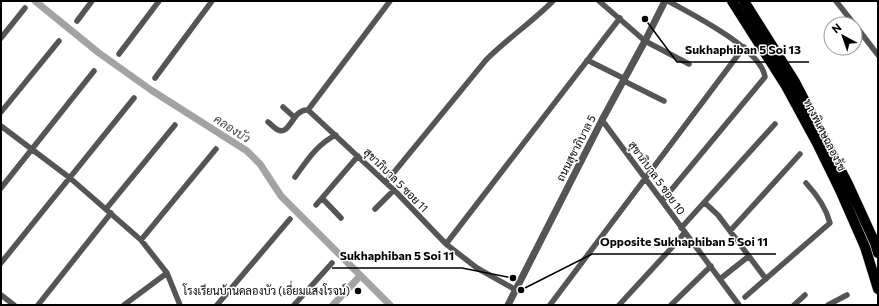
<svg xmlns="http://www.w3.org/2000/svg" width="879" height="306" viewBox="0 0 879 306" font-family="Commissioner,Sarabun,sans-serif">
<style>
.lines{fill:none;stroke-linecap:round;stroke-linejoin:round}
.canal{stroke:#a3a3a3;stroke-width:7}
.motorway-casing{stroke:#dbdbdb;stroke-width:11}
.minor{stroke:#555;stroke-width:5.5}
.tertiary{stroke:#555;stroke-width:7}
.motorway{stroke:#000;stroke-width:10}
.poi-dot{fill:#000;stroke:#fff;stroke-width:1.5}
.labels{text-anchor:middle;stroke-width:3;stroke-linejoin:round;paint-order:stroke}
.street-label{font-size:11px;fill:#000;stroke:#fff}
.poi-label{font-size:11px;fill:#000;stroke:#fff;text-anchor:end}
.water-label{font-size:12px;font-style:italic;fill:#444;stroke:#fff}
.leader{fill:none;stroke:#000;stroke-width:1.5}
.callout-dot{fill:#000;stroke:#fff;stroke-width:1.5}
.callout-label{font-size:12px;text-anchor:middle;font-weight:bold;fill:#000;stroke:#fff;stroke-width:3;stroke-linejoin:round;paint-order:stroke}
</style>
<rect width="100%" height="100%" fill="#fff"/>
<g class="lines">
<!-- canal -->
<path class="canal" d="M 35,1 L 99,53 L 151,90 L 247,151 L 260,164 L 281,196 L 390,305
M 333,305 L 360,276"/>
<defs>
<path id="motorway" d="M 732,1 L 786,86 L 817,143 L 840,190 L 865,247 L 878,289
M 744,1 L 795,82 L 848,184 L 875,243 L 878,253"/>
</defs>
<!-- motorway casing -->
<use href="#motorway" class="motorway-casing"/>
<!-- minor -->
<path class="minor" d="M 599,1 L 645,41 L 689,64
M 836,1 L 854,24
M 77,21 L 92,1
M 855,25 L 878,55
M 1,38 L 25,8
M 119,54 L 159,1
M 587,60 L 625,79
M 155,78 L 212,1
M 624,81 L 664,101
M 283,107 L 294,117
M 308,110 L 390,1
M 1,112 L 59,41
M 602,120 L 739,305
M 268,122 C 271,124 274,128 278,130 C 290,136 293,108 308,110 L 397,193 L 446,244 L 477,268 L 516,290
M 1,126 L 70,178 L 141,240 L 167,273 L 180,305
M 295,177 C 306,162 318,143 336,135
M 386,182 L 486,60 C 507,39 532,22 553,1
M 1,188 L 94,71
M 322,198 L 341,218
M 662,201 L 765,77 C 761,49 692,14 668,1
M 705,203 L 718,215 L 766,279
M 316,205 L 358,156
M 106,209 L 175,125
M 375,209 L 394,190
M 681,228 L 775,124
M 730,231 L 800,154
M 141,240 L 216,149
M 446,244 L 620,18
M 1,263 L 134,98
M 720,279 L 749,256
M 1,295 L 14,305
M 745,297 L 830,223 C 826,207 817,195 806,183
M 38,305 L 111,213
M 124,305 L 167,273
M 217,305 L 290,219
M 294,305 L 332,263
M 550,305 L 744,47
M 619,305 L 677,242 L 685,232
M 671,305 L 711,266
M 794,305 L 805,295
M 828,305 L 847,295"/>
<!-- tertiary -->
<path class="tertiary" d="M 508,305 L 602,120 L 645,41 L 665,1"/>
<!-- motorway -->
<use href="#motorway" class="motorway"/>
</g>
<!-- markers -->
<circle class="poi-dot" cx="358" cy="291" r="4"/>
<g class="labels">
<!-- street labels -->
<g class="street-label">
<text transform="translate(825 135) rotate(63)" y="4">ทางพิเศษฉลองรัช</text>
<text transform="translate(576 148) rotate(-63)" y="4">ถนนสุขาภิบาล 5</text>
<text transform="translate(657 178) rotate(54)" y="4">สุขาภิบาล 5 ซอย 10</text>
<text transform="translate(396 180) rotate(45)" y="4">สุขาภิบาล 5 ซอย 11</text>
</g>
<!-- poi labels -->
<g class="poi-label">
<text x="350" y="295">โรงเรียนบ้านคลองบัว (เอี่ยมแสงโรจน์)</text>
</g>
<!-- water labels -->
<g class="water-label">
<text transform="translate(232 129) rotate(33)" y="4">คลองบัว</text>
</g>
</g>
<!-- callouts -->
<path class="leader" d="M645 19L677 62H809M521 290L592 254H776M513 278L462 268H332"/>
<g class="callout-dot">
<circle cx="645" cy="19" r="4"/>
<circle cx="521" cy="290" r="4"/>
<circle cx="513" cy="278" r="4"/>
</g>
<g class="callout-label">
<text x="743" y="54">Sukhaphiban 5 Soi 13</text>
<text x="684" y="246">Opposite Sukhaphiban 5 Soi 11</text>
<text x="397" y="260">Sukhaphiban 5 Soi 11</text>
</g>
<!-- border -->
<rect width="879" height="306" fill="none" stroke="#000000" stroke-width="4"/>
<!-- north arrow -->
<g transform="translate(843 36) rotate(320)"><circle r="19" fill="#ffffff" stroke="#999999"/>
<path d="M0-3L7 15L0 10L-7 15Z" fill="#000000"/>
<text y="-6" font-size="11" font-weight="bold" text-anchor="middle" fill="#000000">N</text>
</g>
</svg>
